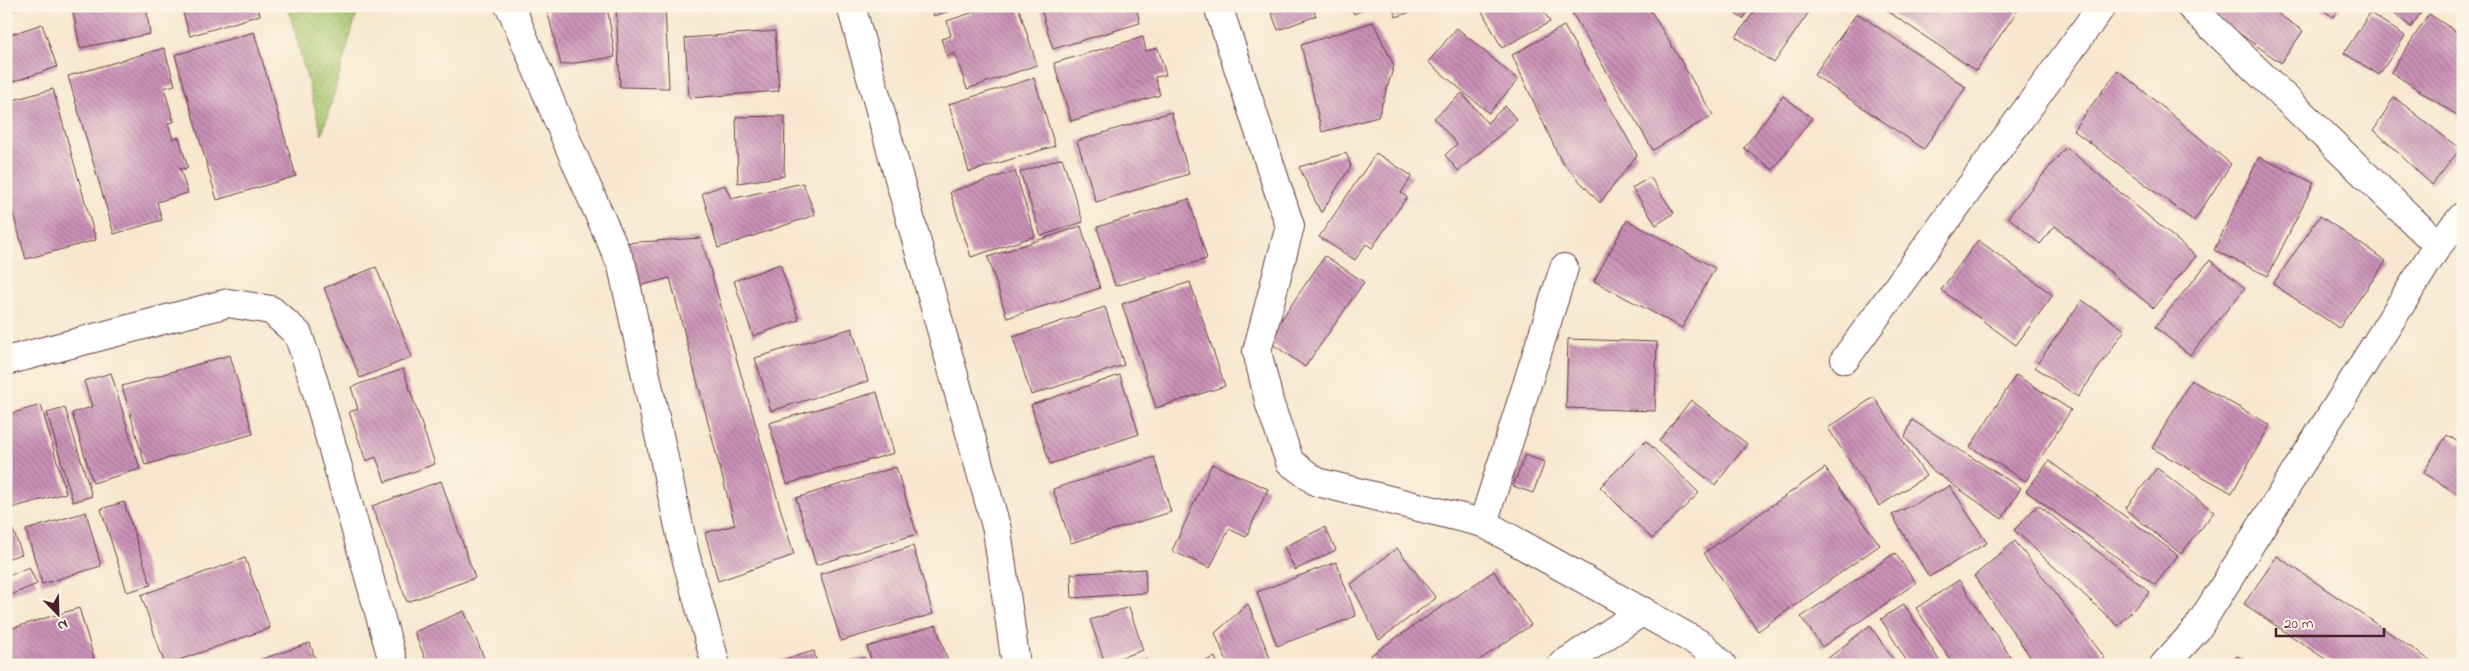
<svg xmlns="http://www.w3.org/2000/svg" width="2469" height="671" viewBox="0 0 2469 671" font-family="'Indie Flower',sans-serif">
<style>
.grass{fill:url(#grass-dots);stroke:#78724c}
.building{fill:url(#building-back-hatch)}
.lines{fill:none;stroke-linecap:round;stroke-linejoin:round}
.minor-casing{stroke:#643d43;stroke-width:30}
.minor{stroke:#fff;stroke-width:28}
</style>
<defs>
<pattern id="grass-dots" width="8" height="8" patternUnits="userSpaceOnUse" patternTransform="scale(1.25)"><rect width="8" height="8" fill="#a5c46c"/><path d="M2 2h.1M6 6h.1" fill="none" stroke="#889f59" stroke-width="1.8" stroke-linecap="round"/></pattern>
<pattern id="building-back-hatch" width="6" height="6" patternUnits="userSpaceOnUse" patternTransform="scale(1.25)"><rect width="6" height="6" fill="#c990b6"/><path d="M-1 5l2 2M0 0l6 6M5-1l2 2" fill="none" stroke="#a57594"/></pattern>
</defs>
<rect width="100%" height="100%" fill="#fcf5e5"/>
<filter id="ink" filterUnits="userSpaceOnUse"><feTurbulence type="fractalNoise" baseFrequency=".02" numOctaves="2"/><feDisplacementMap in="SourceGraphic" scale="10" xChannelSelector="R" yChannelSelector="G"/><feConvolveMatrix kernelMatrix="1 2 1 2 8 2 1 2 1" color-interpolation-filters="sRGB"/></filter>
<filter id="wash" filterUnits="userSpaceOnUse"><feTurbulence type="fractalNoise" baseFrequency=".0096" numOctaves="4" result="noise"/><feDisplacementMap in="SourceGraphic" scale="20" xChannelSelector="R" yChannelSelector="G"/><feGaussianBlur stdDeviation="1.12" result="paint"/><feColorMatrix in="noise" values="0 0 0 0 0 0 0 0 0 0 0 0 0 0 0 0 0 1.4 0 .05"/><feComposite in="paint" operator="in"/></filter>
<g filter="url(#wash)">
<rect width="100%" height="100%" fill="#f7e7ce"/>
<!-- grass -->
<path class="grass" d="M 288,6 L 359,6 L 322,135 Z"/>
<g id="blocks">
<!-- building -->
<path class="building" d="M 6,6 L 23,6 L 23,7 L 6,12 Z
M 72,6 L 146,6 L 150,34 L 80,48 Z
M 181,6 L 257,6 L 260,15 L 190,36 Z
M 546,6 L 607,6 L 615,57 L 561,65 Z
M 616,6 L 665,6 L 669,88 L 620,87 Z
M 931,6 L 960,6 L 960,7 L 934,16 Z
M 992,6 L 1018,6 L 1037,65 L 967,89 L 955,53 L 947,56 L 941,39 L 951,36 L 947,21 Z
M 1040,6 L 1136,6 L 1140,23 L 1053,49 Z
M 1269,6 L 1312,6 L 1316,16 L 1278,30 Z
M 1351,6 L 1371,6 L 1354,14 Z
M 1392,6 L 1425,6 L 1425,7 L 1396,17 Z
M 1479,6 L 1541,6 L 1550,22 L 1502,48 Z
M 1583,6 L 1648,6 L 1713,115 L 1653,150 L 1572,13 Z
M 1724,6 L 1751,6 L 1743,19 Z
M 1758,6 L 1813,6 L 1774,63 L 1736,37 Z
M 1880,6 L 2019,6 L 2020,7 L 1976,71 Z
M 2201,6 L 2267,6 L 2303,31 L 2281,63 Z
M 2318,6 L 2341,6 L 2333,17 Z
M 2385,6 L 2426,6 L 2411,27 Z
M 1857,13 L 1966,87 L 1924,149 L 1814,75 Z
M 2370,13 L 2405,36 L 2379,75 L 2344,53 Z
M 2429,14 L 2463,36 L 2463,119 L 2391,72 Z
M 1373,22 L 1394,66 L 1378,117 L 1322,132 L 1301,45 Z
M 42,24 L 57,67 L 6,84 L 6,36 Z
M 1564,26 L 1637,155 L 1600,203 L 1561,161 L 1512,55 Z
M 1457,28 L 1518,80 L 1489,113 L 1428,62 Z
M 775,31 L 779,91 L 689,98 L 685,38 Z
M 254,32 L 296,176 L 217,200 L 175,55 Z
M 1143,37 L 1146,51 L 1158,48 L 1166,75 L 1155,77 L 1160,95 L 1071,121 L 1054,63 Z
M 164,48 L 175,85 L 164,88 L 174,122 L 168,123 L 173,139 L 179,137 L 188,168 L 180,169 L 188,193 L 157,202 L 162,220 L 114,234 L 68,76 Z
M 2118,70 L 2231,164 L 2194,221 L 2073,130 Z
M 1034,78 L 1055,146 L 969,172 L 949,104 Z
M 53,89 L 96,240 L 26,259 L 6,189 L 6,102 Z
M 1462,93 L 1487,123 L 1505,106 L 1517,120 L 1458,171 L 1445,155 L 1457,144 L 1434,118 Z
M 1783,96 L 1812,118 L 1773,170 L 1744,148 Z
M 2394,97 L 2460,149 L 2432,185 L 2374,130 Z
M 1171,112 L 1189,174 L 1096,202 L 1077,141 Z
M 785,116 L 784,176 L 738,183 L 736,117 Z
M 2066,147 L 2196,256 L 2153,308 L 2055,226 L 2040,244 L 2008,217 Z
M 1346,153 L 1351,166 L 1321,213 L 1299,167 Z
M 1376,153 L 1412,176 L 1401,193 L 1407,197 L 1372,248 L 1366,244 L 1355,260 L 1319,237 Z
M 2259,157 L 2314,183 L 2268,276 L 2214,250 Z
M 1062,158 L 1083,222 L 1041,236 L 1020,172 Z
M 1015,171 L 1035,236 L 971,257 L 950,192 Z
M 1650,177 L 1674,213 L 1656,225 L 1632,188 Z
M 803,183 L 815,215 L 718,248 L 702,193 L 725,185 L 731,199 Z
M 1189,199 L 1207,259 L 1115,286 L 1097,227 Z
M 2320,216 L 2386,261 L 2339,328 L 2273,284 Z
M 1627,220 L 1715,268 L 1682,328 L 1594,281 Z
M 1081,226 L 1100,288 L 1007,318 L 988,257 Z
M 701,238 L 794,555 L 718,581 L 705,533 L 735,525 L 670,278 L 635,287 L 623,243 Z
M 1978,240 L 2053,295 L 2016,345 L 1941,290 Z
M 1325,256 L 1364,282 L 1305,367 L 1267,340 Z
M 2210,260 L 2245,288 L 2190,355 L 2155,327 Z
M 780,264 L 799,320 L 753,336 L 734,281 Z
M 376,267 L 412,357 L 360,378 L 324,288 Z
M 1190,282 L 1225,386 L 1156,408 L 1122,304 Z
M 2082,300 L 2125,330 L 2078,397 L 2035,367 Z
M 1105,307 L 1124,365 L 1031,395 L 1013,337 Z
M 852,328 L 868,381 L 771,411 L 755,358 Z
M 1568,339 L 1657,342 L 1655,411 L 1566,408 Z
M 230,355 L 253,434 L 145,465 L 122,386 Z
M 403,369 L 435,464 L 385,482 L 376,457 L 366,461 L 349,412 L 358,409 L 351,387 Z
M 111,373 L 140,469 L 93,483 L 72,413 L 92,407 L 84,381 Z
M 1120,375 L 1139,434 L 1050,464 L 1031,405 Z
M 2016,375 L 2071,410 L 2026,481 L 1970,447 Z
M 2191,380 L 2270,425 L 2232,493 L 2152,448 Z
M 877,392 L 894,453 L 787,484 L 769,423 Z
M 1874,397 L 1926,476 L 1879,506 L 1828,428 Z
M 1691,400 L 1747,444 L 1715,485 L 1659,441 Z
M 41,405 L 66,493 L 11,508 L 6,489 L 6,415 Z
M 65,408 L 92,496 L 73,502 L 47,413 Z
M 1912,420 L 2021,488 L 2002,519 L 1931,469 L 1905,437 Z
M 2447,435 L 2463,445 L 2463,491 L 2460,495 L 2423,473 Z
M 1646,441 L 1699,493 L 1652,539 L 1600,487 Z
M 1525,455 L 1545,462 L 1533,493 L 1513,486 Z
M 1154,457 L 1171,512 L 1071,543 L 1053,489 Z
M 2049,461 L 2178,555 L 2155,585 L 2026,491 Z
M 1212,464 L 1268,489 L 1246,537 L 1229,529 L 1210,568 L 1172,551 Z
M 896,467 L 917,534 L 816,565 L 796,498 Z
M 1825,468 L 1880,545 L 1758,631 L 1704,553 Z
M 2157,468 L 2214,512 L 2181,554 L 2125,509 Z
M 441,481 L 475,578 L 407,602 L 372,506 Z
M 1950,486 L 1987,543 L 1929,577 L 1892,515 Z
M 124,502 L 151,585 L 127,592 L 101,509 Z
M 2038,505 L 2150,592 L 2118,626 L 2014,530 Z
M 86,512 L 101,566 L 42,584 L 26,530 Z
M 1325,527 L 1336,550 L 1295,570 L 1284,547 Z
M 13,530 L 22,554 L 6,559 L 6,533 Z
M 2015,541 L 2105,658 L 2096,665 L 2036,665 L 1974,576 Z
M 913,546 L 933,614 L 841,641 L 820,574 Z
M 1397,548 L 1436,598 L 1379,640 L 1351,584 Z
M 1895,553 L 1916,583 L 1822,647 L 1801,617 Z
M 2277,556 L 2431,661 L 2428,665 L 2334,665 L 2244,604 Z
M 245,558 L 270,628 L 165,665 L 141,595 Z
M 1336,562 L 1356,616 L 1277,646 L 1257,592 Z
M 29,567 L 37,584 L 6,597 L 6,577 Z
M 1145,569 L 1146,593 L 1072,598 L 1071,574 Z
M 1494,571 L 1531,625 L 1472,665 L 1377,665 L 1371,655 Z
M 1959,580 L 2016,665 L 1954,665 L 1916,608 Z
M 1248,604 L 1273,665 L 1228,665 L 1215,633 Z
M 1904,604 L 1942,665 L 1909,665 L 1881,619 Z
M 1129,607 L 1143,650 L 1105,663 L 1090,620 Z
M 79,608 L 96,665 L 6,665 L 6,630 Z
M 464,611 L 485,660 L 475,665 L 428,665 L 414,632 Z
M 936,625 L 949,665 L 873,665 L 867,647 Z
M 1870,625 L 1897,665 L 1822,663 Z
M 310,643 L 317,665 L 247,665 L 247,664 Z
M 814,651 L 817,665 L 767,665 L 767,664 Z
M 2237,656 L 2251,665 L 2232,665 Z
M 865,657 L 867,665 L 843,665 L 843,664 Z
M 1215,657 L 1218,665 L 1196,665 Z
M 1146,659 L 1148,665 L 1130,665 Z"/>
</g>
</g>
<g filter="url(#ink)">
<use href="#blocks" fill-opacity="0" stroke="#643d43" stroke-width="1"/>
<g class="lines">
<defs>
<path id="minor" d="M 509,6 L 512,10 L 568,144 L 622,266 L 685,554 L 716,665
M 851,6 L 997,530 L 1016,665
M 1218,6 L 1290,226 L 1257,351 L 1270,405 L 1290,462 L 1317,482 L 1483,523 L 1702,645 L 1722,665
M 2190,6 L 2438,245
M 1845,359 L 2102,6
M 6,361 L 228,303 L 271,310 L 298,334 L 313,379 L 394,665
M 1483,523 L 1564,268
M 1562,665 L 1643,611
M 2164,665 L 2197,629 L 2438,245 L 2463,216"/>
</defs>
<!-- minor casing -->
<use href="#minor" class="minor-casing"/>
<!-- minor -->
<use href="#minor" class="minor"/>
</g>
</g>
<!-- margin -->
<rect width="2469" height="671" fill="none" stroke="#fcf5e5" stroke-width="25"/>
<!-- north arrow -->
<g transform="translate(58 614) rotate(157)" stroke="#fcf5e5" stroke-width="4" paint-order="stroke">
<path d="M0-4L9 19L0 12L-9 19Z" fill="#4a1f2b"/>
<text y="-8" font-size="14" font-weight="bold" text-anchor="middle" fill="#4a1f2b">N</text>
</g>
<!-- scale -->
<path d="M2276 628v8h108v-8" fill="none" stroke="#4a1f2b" stroke-width="2.5"/>
<text x="2284" y="628" font-size="15" fill="#4a1f2b" stroke="#fcf5e5" stroke-width="4" paint-order="stroke">20 m</text>
</svg>
